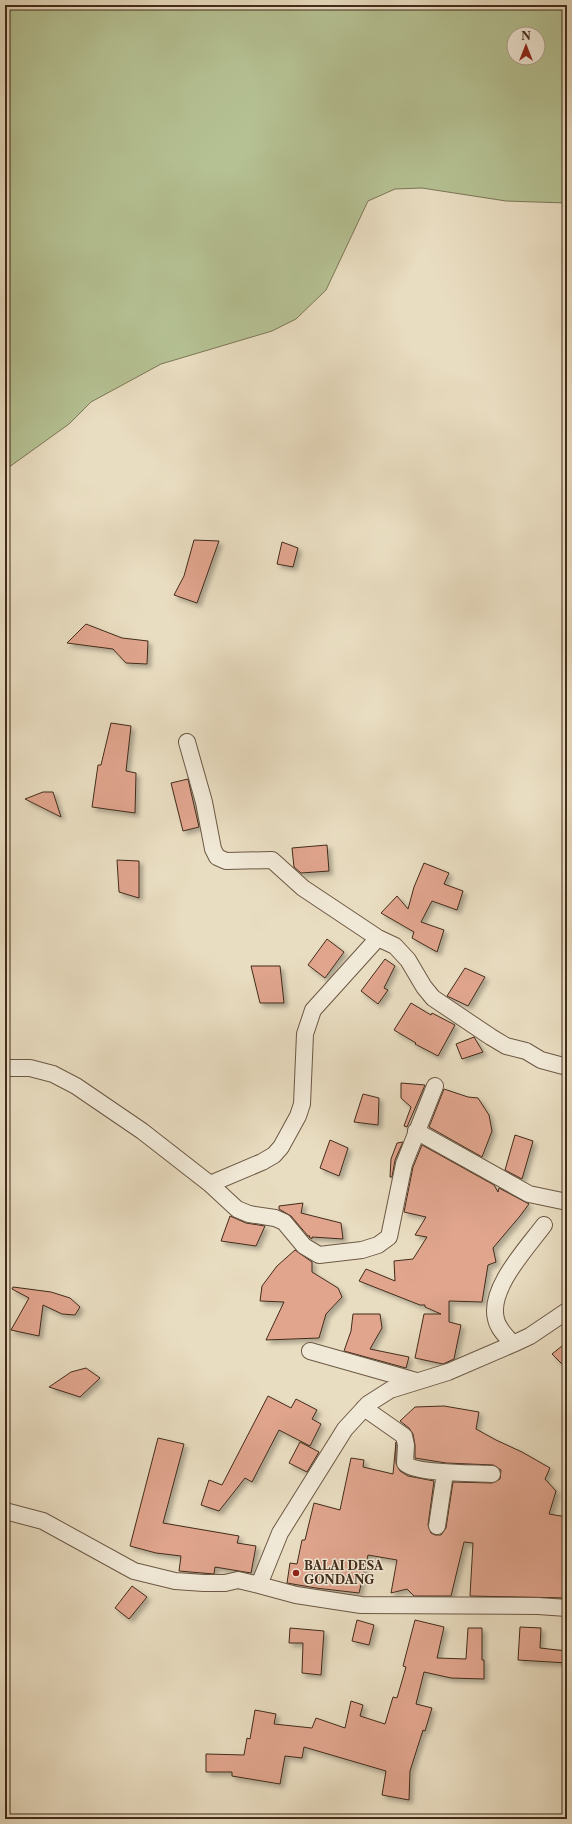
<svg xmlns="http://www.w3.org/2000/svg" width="572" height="1824" viewBox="0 0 572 1824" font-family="'Libre Caslon Text',serif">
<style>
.green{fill:#b5c193;stroke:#7c7656;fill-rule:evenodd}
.building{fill:#e1a58e;stroke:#422c1a;filter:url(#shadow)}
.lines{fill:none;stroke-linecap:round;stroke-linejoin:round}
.minor-casing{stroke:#6c5844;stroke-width:18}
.minor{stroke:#f1e9d7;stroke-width:16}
.poi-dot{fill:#8f2418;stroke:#f1e9d7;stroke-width:1.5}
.labels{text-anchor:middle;stroke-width:3;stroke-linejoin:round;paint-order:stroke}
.poi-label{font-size:12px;font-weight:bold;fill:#422c1a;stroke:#f1e9d7;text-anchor:start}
</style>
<defs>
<filter id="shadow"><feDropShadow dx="3.5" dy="3.5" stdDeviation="2" flood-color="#0004"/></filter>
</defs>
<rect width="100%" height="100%" fill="#e9ddc1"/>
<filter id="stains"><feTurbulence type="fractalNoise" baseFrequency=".005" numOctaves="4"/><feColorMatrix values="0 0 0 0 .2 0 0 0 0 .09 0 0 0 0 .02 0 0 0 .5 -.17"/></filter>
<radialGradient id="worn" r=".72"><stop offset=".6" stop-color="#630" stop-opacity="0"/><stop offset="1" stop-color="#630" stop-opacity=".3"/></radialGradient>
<!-- green -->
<path class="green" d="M 5,5 L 567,5 L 567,203 L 506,201 L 422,188 L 395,189 L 368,201 L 326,290 L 296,319 L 272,331 L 161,364 L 91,402 L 69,424 L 5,470 ZM 514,34 L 538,34 L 538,58 L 514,58 Z"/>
<!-- building -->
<path class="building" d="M 194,540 L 219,541 L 197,603 L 174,595 L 184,576 Z
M 282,542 L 298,548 L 293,567 L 277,564 Z
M 86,624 L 122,638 L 148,641 L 147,664 L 126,663 L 113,649 L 67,643 Z
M 111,723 L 131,726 L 126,771 L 136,773 L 135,813 L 92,807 L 98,765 L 101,765 Z
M 188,779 L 199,827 L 183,831 L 171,783 Z
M 43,792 L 53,792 L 61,817 L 25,799 Z
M 327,845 L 329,871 L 301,873 L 294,867 L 292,848 Z
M 117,860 L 139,861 L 139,898 L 119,892 Z
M 424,863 L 449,873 L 444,884 L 463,891 L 457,910 L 432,901 L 421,922 L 444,930 L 437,952 L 412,938 L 414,932 L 381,913 L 397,896 L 408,909 L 414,887 Z
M 327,939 L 344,952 L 325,978 L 308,965 Z
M 385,959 L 395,966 L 384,988 L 388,990 L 378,1004 L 361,991 Z
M 251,966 L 280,966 L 284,1003 L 260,1003 Z
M 465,968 L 485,977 L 468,1006 L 447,996 Z
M 411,1003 L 431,1015 L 432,1013 L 455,1025 L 438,1056 L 415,1044 L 416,1043 L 394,1030 Z
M 474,1037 L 483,1052 L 462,1059 L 456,1044 Z
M 401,1083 L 425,1085 L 407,1127 L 404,1126 L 411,1107 L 401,1098 Z
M 444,1089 L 468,1097 L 478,1098 L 489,1115 L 492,1131 L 482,1157 L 429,1127 Z
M 363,1094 L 379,1098 L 378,1125 L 354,1122 Z
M 515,1135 L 533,1141 L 522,1179 L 505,1170 Z
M 330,1140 L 348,1148 L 339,1176 L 320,1168 Z
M 403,1142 L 395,1160 L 392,1177 L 390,1177 L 391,1159 L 397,1143 Z
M 422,1145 L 494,1185 L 498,1192 L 499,1188 L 529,1204 L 520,1216 L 493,1248 L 496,1262 L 488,1265 L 482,1302 L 449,1301 L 449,1322 L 461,1325 L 454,1359 L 443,1364 L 415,1358 L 424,1314 L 441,1314 L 425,1307 L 425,1305 L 420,1305 L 359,1281 L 366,1269 L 395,1281 L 394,1261 L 413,1259 L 427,1237 L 415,1235 L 426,1217 L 404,1212 L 413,1167 Z
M 303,1203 L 301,1213 L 341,1223 L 343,1239 L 312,1237 L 312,1239 L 309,1237 L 310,1236 L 308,1236 L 291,1216 L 279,1209 L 279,1206 Z
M 230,1216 L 246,1223 L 265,1226 L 256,1246 L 221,1241 Z
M 295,1250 L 312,1262 L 312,1272 L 338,1288 L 342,1297 L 326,1314 L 319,1338 L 266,1340 L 284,1302 L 260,1301 L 262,1286 L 277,1266 Z
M 13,1287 L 51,1292 L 70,1298 L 80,1307 L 75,1315 L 62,1314 L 43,1305 L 39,1336 L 11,1330 L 29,1298 L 12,1289 Z
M 353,1314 L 380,1314 L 382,1328 L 370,1349 L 409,1357 L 406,1368 L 344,1351 L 351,1331 Z
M 567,1342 L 567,1369 L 552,1354 Z
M 86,1368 L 100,1378 L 80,1397 L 49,1387 L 71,1372 Z
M 268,1396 L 291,1408 L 296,1399 L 317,1410 L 312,1419 L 321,1424 L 310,1446 L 279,1430 L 252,1482 L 245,1478 L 219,1511 L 201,1505 L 209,1480 L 222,1485 Z
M 444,1406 L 479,1412 L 476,1429 L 496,1440 L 522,1452 L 550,1468 L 545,1479 L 556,1491 L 549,1514 L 567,1517 L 567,1598 L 470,1596 L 473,1543 L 464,1542 L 451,1596 L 414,1596 L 407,1589 L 391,1593 L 397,1560 L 368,1555 L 359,1593 L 316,1588 L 287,1583 L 290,1563 L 297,1564 L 302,1540 L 305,1540 L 314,1503 L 340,1510 L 351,1458 L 364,1460 L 363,1467 L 393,1474 L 396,1442 L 396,1463 L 400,1471 L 408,1476 L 434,1481 L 428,1525 L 431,1533 L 435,1535 L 441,1535 L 446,1528 L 453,1482 L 492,1483 L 500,1479 L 501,1470 L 493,1465 L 446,1463 L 415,1458 L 415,1445 L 413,1434 L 409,1428 L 400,1421 L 415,1407 Z
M 158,1438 L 184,1444 L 163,1523 L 239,1536 L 237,1543 L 256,1546 L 251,1573 L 215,1567 L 214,1574 L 179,1571 L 181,1556 L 156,1553 L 130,1546 Z
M 300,1442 L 319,1452 L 307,1472 L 289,1463 Z
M 132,1586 L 147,1597 L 129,1619 L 115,1608 Z
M 357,1620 L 374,1625 L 369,1645 L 352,1641 Z
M 415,1620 L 444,1627 L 437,1658 L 466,1659 L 468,1628 L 482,1628 L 482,1660 L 484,1660 L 484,1679 L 451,1678 L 424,1672 L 416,1704 L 432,1708 L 425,1731 L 423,1730 L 410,1771 L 409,1800 L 382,1795 L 386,1771 L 304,1747 L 302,1758 L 285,1756 L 280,1784 L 232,1776 L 232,1772 L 206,1772 L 206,1754 L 244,1755 L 247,1738 L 250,1739 L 255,1710 L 276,1714 L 274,1724 L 312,1728 L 316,1718 L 345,1728 L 351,1701 L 363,1705 L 360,1716 L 385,1724 L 393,1697 L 397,1698 L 406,1667 L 403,1666 Z
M 520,1627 L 541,1628 L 540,1648 L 567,1651 L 567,1663 L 518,1660 Z
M 290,1628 L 324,1631 L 321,1675 L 302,1673 L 303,1643 L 289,1643 Z"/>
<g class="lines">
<defs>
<path id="minor" d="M 187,742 L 204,802 L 213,849 L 217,857 L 226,861 L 272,860 L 303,888 L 378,938 L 395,946 L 408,960 L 424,987 L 433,998 L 491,1037 L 506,1046 L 526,1051 L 541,1060 L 567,1067
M 5,1068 L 30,1068 L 53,1074 L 76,1086 L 142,1131 L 210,1184 L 262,1162 L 274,1155 L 281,1147 L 298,1116 L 302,1104 L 305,1034 L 313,1010 L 378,938
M 416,1131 L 529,1194 L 567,1202
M 210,1184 L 237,1209 L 249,1214 L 275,1218 L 284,1222 L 304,1246 L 319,1255 L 362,1250 L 378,1245 L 389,1237 L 404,1164 L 435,1086
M 513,1344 C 507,1337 498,1329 496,1319 C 488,1289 527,1248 544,1225
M 310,1351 L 416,1381
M 364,1408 L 404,1436 L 406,1445 L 405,1463 C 414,1474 475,1473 492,1474
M 5,1511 L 43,1521 L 134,1571 L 175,1581 L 204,1583 L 225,1583 L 238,1580 L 259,1585 L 280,1533 L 345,1429 L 368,1404 L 390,1390 L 448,1372 L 513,1344 L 530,1336 L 567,1311
M 437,1526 L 445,1473
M 259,1585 L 296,1595 L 361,1605 L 538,1606 L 567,1608"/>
</defs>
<!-- minor casing -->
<use href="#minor" class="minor-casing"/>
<!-- minor -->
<use href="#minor" class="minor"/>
</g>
<!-- markers -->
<circle class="poi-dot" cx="296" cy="1573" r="4"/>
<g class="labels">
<!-- poi labels -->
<g class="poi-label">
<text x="304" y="1570">BALAI DESA<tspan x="304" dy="14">GONDANG</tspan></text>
</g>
</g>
<!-- margin -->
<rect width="572" height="1824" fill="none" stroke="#e9ddc1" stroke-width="20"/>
<rect x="6" y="6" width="560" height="1812" fill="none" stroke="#422c1a" stroke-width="2"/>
<rect x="10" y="10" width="552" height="1804" fill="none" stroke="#422c1a"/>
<!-- north arrow -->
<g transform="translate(526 46)"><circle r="19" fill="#f1e9d7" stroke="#ab9d8b"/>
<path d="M0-3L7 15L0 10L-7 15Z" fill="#8f2418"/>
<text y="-6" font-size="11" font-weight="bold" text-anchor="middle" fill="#422c1a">N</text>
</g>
<rect width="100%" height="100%" filter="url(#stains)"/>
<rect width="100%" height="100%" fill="url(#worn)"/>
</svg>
